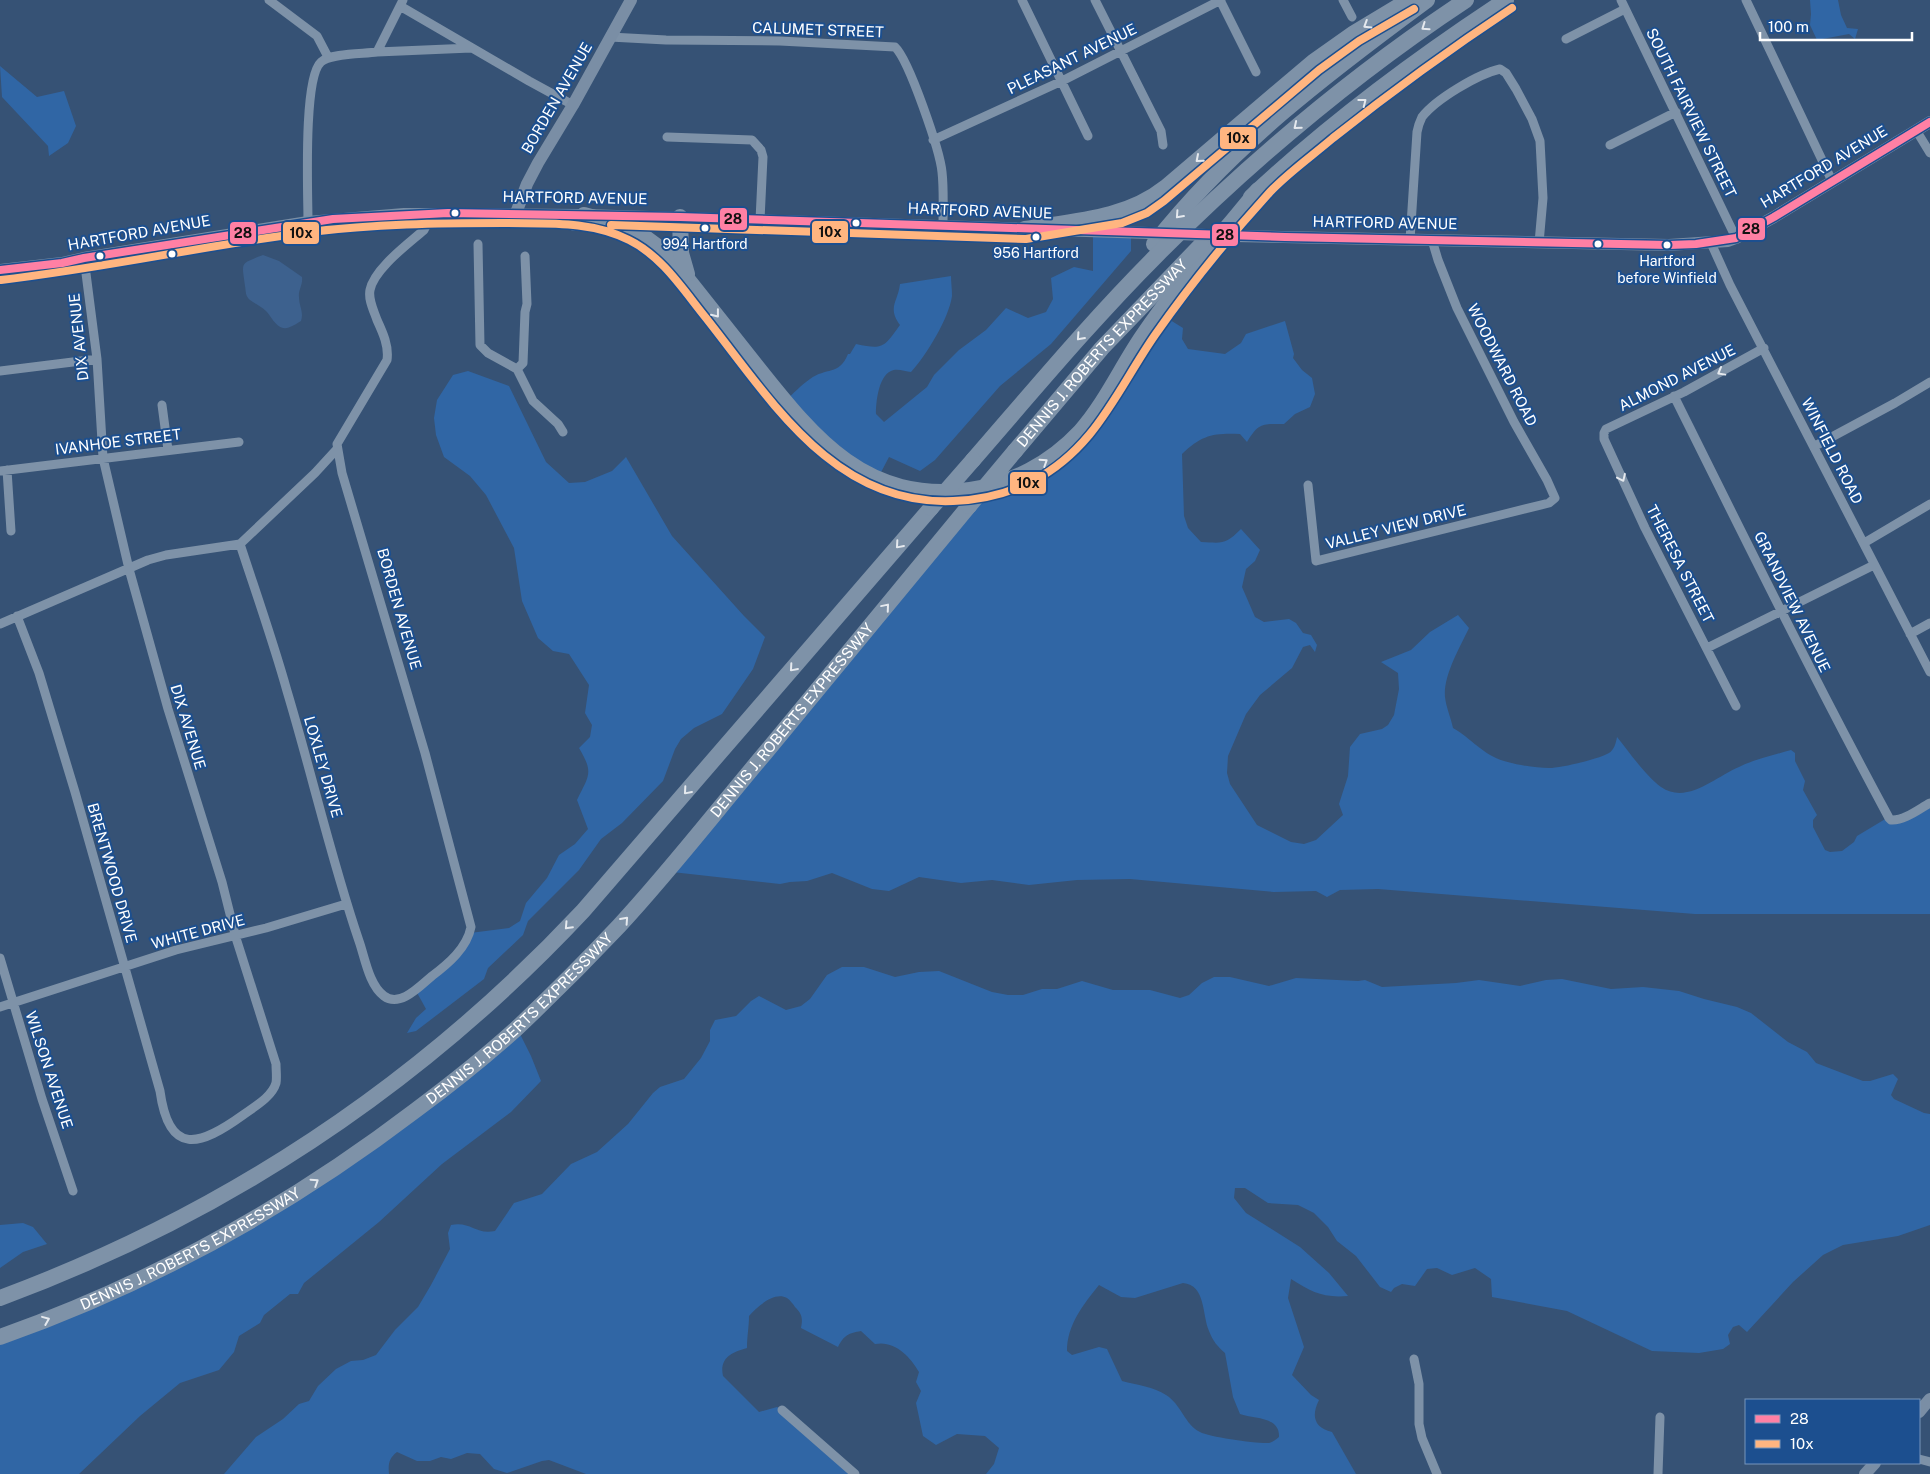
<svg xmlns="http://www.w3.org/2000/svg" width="1930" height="1474" viewBox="0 0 1930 1474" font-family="'Public Sans',sans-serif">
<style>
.green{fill:#3066a5;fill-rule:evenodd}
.water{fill:#3d618e}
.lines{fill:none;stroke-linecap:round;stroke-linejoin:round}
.street{stroke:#7e92a8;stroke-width:9}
.secondary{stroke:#7a8ea5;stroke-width:12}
.highway{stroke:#7e92a8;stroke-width:16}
.secondary-bridge{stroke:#7a8ea5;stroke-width:12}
.highway-bridge{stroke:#7e92a8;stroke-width:16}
.bus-1-casing{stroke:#1c4f8f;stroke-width:11}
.bus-2-casing{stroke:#1c4f8f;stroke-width:11}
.bus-1{stroke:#ff80a4;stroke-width:8}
.bus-2{stroke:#ffb580;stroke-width:8}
.oneway{stroke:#e5e9ee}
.bus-dot{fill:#fff;stroke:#1c4f8f;stroke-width:2}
.labels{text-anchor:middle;stroke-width:4;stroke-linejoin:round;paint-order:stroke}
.bus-label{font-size:14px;fill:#fff;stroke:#1c4f8f}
.street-label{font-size:15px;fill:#fff;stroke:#1c4f8f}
.line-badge{stroke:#1c4f8f;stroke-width:2}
.pale-badge-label{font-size:14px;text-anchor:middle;font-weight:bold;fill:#111}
</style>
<rect width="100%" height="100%" fill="#365275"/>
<!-- green -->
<path class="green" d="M 1810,0 L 1838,0 L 1841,15 L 1847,28 L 1858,29 L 1855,39 L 1849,34 L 1817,40 L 1810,25 L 1811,14 Z
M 0,66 L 37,97 L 64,91 L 76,126 L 68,143 L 49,156 L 48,146 L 2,97 Z
M 1093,235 L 1131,235 L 1131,251 L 1051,344 L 1000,386 L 935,460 L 920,471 L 889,457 L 878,478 L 785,401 C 793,394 801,385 810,379 C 826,367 839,376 848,354 L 850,354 L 856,344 C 884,350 884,347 900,325 C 887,307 898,302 900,284 L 951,276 C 951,282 952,289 952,296 C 949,318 926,356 911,372 C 905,371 896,368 891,371 C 878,377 876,403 876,414 L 884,422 L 927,387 L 934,375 L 959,350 L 986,330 L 1006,308 L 1028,318 L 1046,312 L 1053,299 L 1051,278 L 1074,267 L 1093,271 Z
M 1162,315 L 1183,328 L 1182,339 L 1188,349 L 1225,354 L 1241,343 L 1246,334 L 1285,321 L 1294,354 L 1293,358 L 1302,370 L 1312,378 L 1315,394 L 1310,407 L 1295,414 L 1284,424 C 1263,424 1259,422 1247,442 L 1240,434 C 1213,433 1202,435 1182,454 L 1184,516 L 1188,528 L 1201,542 C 1223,543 1225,545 1241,529 L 1260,550 L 1255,561 L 1246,569 L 1242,587 L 1255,617 L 1264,622 L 1289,619 L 1296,623 L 1303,633 L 1311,635 L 1317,645 L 1315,652 L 1310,645 L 1303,647 L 1292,668 L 1260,695 L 1246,714 L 1228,756 L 1227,773 L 1230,784 L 1257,825 L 1291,842 L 1304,844 L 1316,840 L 1343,815 L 1339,804 L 1348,776 L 1350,747 L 1360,734 L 1382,729 L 1388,725 L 1394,715 L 1399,689 L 1398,673 L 1381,662 L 1411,650 L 1430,632 L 1458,615 L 1469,628 C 1460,647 1443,676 1445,697 C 1446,707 1451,718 1453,728 C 1471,738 1483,755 1504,761 C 1517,765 1536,768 1549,768 C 1561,768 1599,759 1609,753 C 1614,750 1616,743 1617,737 C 1629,752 1646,776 1661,787 C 1687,805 1715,777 1739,767 C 1755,759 1774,755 1791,750 L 1795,753 L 1795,761 L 1805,781 L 1803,790 L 1817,815 L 1813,820 L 1813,827 L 1825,850 L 1830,852 L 1842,851 L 1854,842 L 1857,836 L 1887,818 L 1896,819 L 1930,802 L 1930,914 L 1695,914 L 1378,889 L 1340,890 L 1327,897 L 1316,891 L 1274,892 L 1130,879 L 1077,880 L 1029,885 L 992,880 L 961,883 L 919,877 L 889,891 L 872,889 L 832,873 L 807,881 L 790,882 L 780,884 L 672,872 L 985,492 L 1052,462 Z
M 468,371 L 509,386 L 546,462 L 569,483 L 585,482 L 612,471 L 626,457 L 672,536 L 744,616 L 765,637 L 753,669 L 722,714 L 694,728 L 681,739 L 675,749 L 663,781 L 622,823 L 601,839 L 579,870 L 528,921 L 523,935 L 488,968 L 484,979 L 416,1031 L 407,1033 L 416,1018 L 426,1009 L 415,989 L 438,970 L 470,933 L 509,928 L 520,921 L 526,903 L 547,878 L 559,855 L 575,844 L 588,829 L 577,800 C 589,775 594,773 579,748 L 590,737 L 592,725 L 585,713 L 589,685 L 569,654 L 553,651 L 538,638 L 522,601 L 514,548 L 486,495 L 470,476 L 444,457 L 436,435 L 434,418 L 437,400 L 453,375 Z
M 842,967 L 864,967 L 895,977 L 919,972 L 939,971 L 992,992 L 1008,995 L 1023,995 L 1042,989 L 1057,989 L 1082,981 L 1113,990 L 1150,990 L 1180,998 L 1189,995 L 1202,983 L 1214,977 L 1230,977 L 1269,986 L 1296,978 L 1358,981 L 1365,980 L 1382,987 L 1456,983 L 1479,980 L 1520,986 L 1546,980 L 1562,979 L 1611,989 L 1643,987 L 1679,991 L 1704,999 L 1737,1007 L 1751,1013 L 1788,1042 L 1807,1052 L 1816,1063 L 1863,1081 L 1870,1081 L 1893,1074 L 1898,1079 L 1891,1095 L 1894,1099 L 1924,1113 L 1930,1114 L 1930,1225 L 1898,1236 L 1843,1245 L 1823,1255 L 1793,1282 L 1747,1332 L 1739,1325 L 1733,1327 L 1728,1335 L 1730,1344 L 1723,1349 L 1699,1353 L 1652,1351 L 1567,1311 L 1492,1297 L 1491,1279 L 1475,1268 L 1452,1275 L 1437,1268 L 1427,1269 L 1415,1286 L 1402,1284 L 1394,1288 L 1391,1292 L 1380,1287 L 1356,1256 L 1337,1241 L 1328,1227 L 1314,1213 L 1298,1205 L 1268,1203 L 1245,1188 L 1235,1188 L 1234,1198 L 1246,1213 L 1300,1247 L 1329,1273 L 1348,1296 C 1322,1298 1312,1292 1291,1279 L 1288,1298 L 1304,1347 L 1292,1375 L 1311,1395 L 1319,1400 C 1311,1416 1314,1428 1332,1432 L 1356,1474 L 986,1474 L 994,1464 L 999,1448 L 985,1436 L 957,1434 L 936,1445 L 923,1436 L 916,1403 L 921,1391 L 916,1382 L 919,1372 C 910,1356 894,1340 875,1344 L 861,1331 C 849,1333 844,1335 838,1347 L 801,1328 C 803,1318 802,1314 795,1307 C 793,1304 790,1300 787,1298 C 774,1291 757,1307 749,1316 C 749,1327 747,1336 747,1348 C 732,1352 719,1358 723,1376 L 759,1412 L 777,1407 L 788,1414 L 856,1474 L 586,1474 L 549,1460 L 542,1461 L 507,1473 L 494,1469 L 480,1454 L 467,1453 L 451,1459 L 441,1457 L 430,1461 L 417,1461 L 397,1452 C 389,1458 388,1464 389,1474 L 224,1474 L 256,1437 L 283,1419 L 299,1404 L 309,1401 L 318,1386 L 336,1369 L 351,1361 L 363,1360 L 376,1355 L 395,1330 L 418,1307 L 431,1285 L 450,1249 L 448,1233 L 451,1225 C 471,1221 475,1235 495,1231 L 514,1203 L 542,1194 L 571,1164 L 597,1152 L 628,1124 L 653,1093 L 660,1087 L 684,1079 L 701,1058 L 710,1041 L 710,1030 L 715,1020 L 736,1016 L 751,1001 L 759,996 L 786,1010 L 801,1006 L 810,999 L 827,975 ZM 1183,1283 C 1206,1285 1202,1315 1209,1331 C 1213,1341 1217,1346 1225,1353 L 1233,1397 L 1240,1414 C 1253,1419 1280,1416 1279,1437 C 1275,1440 1273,1442 1269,1443 C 1258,1444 1209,1437 1200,1432 C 1185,1425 1181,1404 1166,1395 C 1154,1387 1137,1385 1122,1381 L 1107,1349 L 1099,1347 L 1072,1355 L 1067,1351 C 1067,1325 1083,1305 1099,1285 L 1121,1297 L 1135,1298 Z
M 519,1032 L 531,1056 L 541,1081 L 511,1112 L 442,1164 L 379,1222 L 304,1283 L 298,1294 L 290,1294 L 264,1315 L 260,1323 L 239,1336 L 234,1352 L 219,1370 L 180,1383 L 140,1416 L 79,1474 L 0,1474 L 0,1339 L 224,1239 Z
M 23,1223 L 33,1227 L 47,1244 L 23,1252 L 0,1268 L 0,1225 Z"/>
<!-- water -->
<path class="water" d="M 263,255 L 279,261 L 302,277 C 303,285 298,290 299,297 C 299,306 304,312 301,321 C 296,324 289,329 283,328 C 275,326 271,316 266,311 C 261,306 255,304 250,300 C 245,296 246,291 245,286 C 242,262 239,264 263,255 Z"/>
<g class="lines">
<!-- street -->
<path class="street" d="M 269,0 L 317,36 L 328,57
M 1022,0 L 1088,136
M 1095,0 L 1161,131 L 1163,145
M 1220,0 L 1256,72
M 1343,0 L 1352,17
M 1621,0 L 1736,238
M 1746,0 L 1832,181
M 400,6 L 529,81 L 573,105
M 610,37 L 666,40 L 780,41 L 895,47 C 909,60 940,151 942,172 C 944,190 943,209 943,226
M 1566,39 L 1625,9
M 377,52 L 471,48
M 1916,130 L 1930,153
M 667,137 L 752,140 L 761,150 L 763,157 L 760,220
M 933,140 L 1062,81 L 1221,0
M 1610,145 L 1676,112
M 308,222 C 308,194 303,78 321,62 C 331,53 363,54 377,52 L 403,0
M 573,226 L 584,215
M 1410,240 L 1417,132 C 1418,127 1420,121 1422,117 C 1436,99 1478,74 1500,69 L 1506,73 L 1516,89 L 1532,119 L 1540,141 L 1543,198 L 1539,243
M 1711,243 L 1730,285 L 1930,672
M 478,244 L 480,345 L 488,353 L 517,369 L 533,401 L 558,424 L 563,432
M 517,369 L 523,363 L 525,312 L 527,304 L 525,256
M 0,371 L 97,359
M 1674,396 C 1744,537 1814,679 1889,818 L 1891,820 C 1904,821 1919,809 1930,803
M 162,405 L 168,450
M 1815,446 L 1895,403 L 1930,382
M 7,470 L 11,531
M 0,471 L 239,442
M 1308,485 L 1316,561 L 1549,503 L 1555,498 L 1547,480 L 1514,422 L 1457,308 L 1438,260 L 1432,240
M 1864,543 L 1930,504
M 240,544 C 256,593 273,641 287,691 C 312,774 331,859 359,941 C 365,958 369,985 384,996 C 400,1008 420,986 432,976 C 448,964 467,948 471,927 L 425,753 L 342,473 L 337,444 L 387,360 C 389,346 383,333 377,320 C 374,311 368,300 370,290 C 374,269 408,244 424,230 L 427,224 L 427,213
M 17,616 L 39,673 L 75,792 L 160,1091 C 169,1157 200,1146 243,1115 C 254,1107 272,1097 276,1083 C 277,1078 276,1070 276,1064 L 236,938 L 222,882 L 168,709 L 129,569 L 103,458 L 97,359 L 84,258
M 0,624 L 148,560 L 166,555 L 240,544 L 315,473 L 337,449
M 1910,634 L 1930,623
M 1707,648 L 1874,565
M 1736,706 L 1645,528 L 1604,439 L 1604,433 L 1606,429 L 1684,392 L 1764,348
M 0,958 L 42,1099 L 73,1191
M 0,1007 L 176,950 L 266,928 L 346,904
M 1414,1359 L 1419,1384 L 1419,1424 L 1422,1438 L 1437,1474
M 782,1410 L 855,1474
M 1919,1459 L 1930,1462
M 1658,1474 L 1660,1417"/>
<!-- secondary -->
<path class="secondary" d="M 516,213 L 527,184 L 538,163 L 573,105 L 631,0
M 1055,230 L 1149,233
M 1235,236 L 1669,245 L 1728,241 L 1736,238 L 1774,217 L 1930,122
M 0,270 L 62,263 L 84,258 L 308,222 L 404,214 L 584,215 L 1033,229
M 1919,1412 L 1930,1399
M 1865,1474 L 1875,1463"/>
<!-- highway -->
<g class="highway">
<path d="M 1251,197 C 1330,123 1416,59 1506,0"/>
<path d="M 584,215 C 629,227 650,233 681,271 C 706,303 732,335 757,367 C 815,440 866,504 970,490 C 1012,484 1051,463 1080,432 C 1105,404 1121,368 1142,337 C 1177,285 1219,238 1258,190"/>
<path d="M 680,217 L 681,253 L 687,274"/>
<path d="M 1025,229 C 1075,221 1126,219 1166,187 L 1313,62 L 1354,33 L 1409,0"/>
<path d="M 1154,244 C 1230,147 1328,73 1427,0"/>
<path id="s1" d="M 1015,451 L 1102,348 L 1201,245"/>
<path d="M 973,460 C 1033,391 1092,320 1157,255 C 1252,160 1354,74 1466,0"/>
<path d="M 0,1298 C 224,1215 419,1086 583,911 L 931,508"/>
<path id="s2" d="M 0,1337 C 150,1284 290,1206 416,1110 C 451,1084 485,1057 517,1028 C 552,995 586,961 619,926 C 670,871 717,810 766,752 C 833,670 902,588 969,506"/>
</g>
<!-- secondary-bridge -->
<path class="secondary-bridge" d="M 1149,233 L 1235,236"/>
<!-- highway-bridge -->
<path class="highway-bridge" d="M 969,506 L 1015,451
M 931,508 L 973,460"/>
<defs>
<path id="bus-1" d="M 0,270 L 62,263 L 84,258 L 333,219 L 448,213 L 680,217 L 1285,237 L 1669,245 L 1696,244 L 1736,238 L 1774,217 L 1930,122"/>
<path id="bus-2" d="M 611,225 L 1026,239 L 1122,223 L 1147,213 L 1164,201 L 1319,70 L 1359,41 L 1414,9
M 1,280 C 105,268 207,245 310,232 C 374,224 439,223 503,223 C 545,224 590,220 629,240 C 662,256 684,291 706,318 C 771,400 834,506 953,501 C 981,500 1007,494 1033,481 C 1096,448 1117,390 1155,335 C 1190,285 1229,237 1270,192 C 1289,172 1312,156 1333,138 C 1391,92 1450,49 1512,8"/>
</defs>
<!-- bus-1 casing -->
<use href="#bus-1" class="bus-1-casing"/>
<!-- bus-2 casing -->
<use href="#bus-2" class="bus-2-casing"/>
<!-- bus-1 -->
<use href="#bus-1" class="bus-1"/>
<!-- bus-2 -->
<use href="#bus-2" class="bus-2"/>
</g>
<!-- one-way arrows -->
<defs><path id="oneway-chevron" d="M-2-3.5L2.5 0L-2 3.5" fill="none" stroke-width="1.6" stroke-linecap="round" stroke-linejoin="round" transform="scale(1.25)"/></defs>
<g class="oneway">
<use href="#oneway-chevron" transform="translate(1367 25) rotate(148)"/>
<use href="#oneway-chevron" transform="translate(1425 27) rotate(145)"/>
<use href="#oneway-chevron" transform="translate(1363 102) rotate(-38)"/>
<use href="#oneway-chevron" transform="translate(1297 126) rotate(140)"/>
<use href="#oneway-chevron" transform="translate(1199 159) rotate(139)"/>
<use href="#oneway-chevron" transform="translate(1179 215) rotate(132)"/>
<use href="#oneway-chevron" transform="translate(716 314) rotate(52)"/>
<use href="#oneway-chevron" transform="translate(1080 337) rotate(132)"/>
<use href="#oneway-chevron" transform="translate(1721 372) rotate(151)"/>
<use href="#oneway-chevron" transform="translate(1044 462) rotate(-33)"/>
<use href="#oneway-chevron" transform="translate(1622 478) rotate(65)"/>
<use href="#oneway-chevron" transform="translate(899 545) rotate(131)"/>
<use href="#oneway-chevron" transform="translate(886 607) rotate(-50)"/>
<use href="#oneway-chevron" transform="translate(793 668) rotate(131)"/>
<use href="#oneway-chevron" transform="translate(687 791) rotate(131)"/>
<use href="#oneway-chevron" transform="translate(625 920) rotate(-48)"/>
<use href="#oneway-chevron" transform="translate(568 926) rotate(133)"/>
<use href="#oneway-chevron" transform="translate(315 1182) rotate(-33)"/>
<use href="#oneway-chevron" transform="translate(46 1320) rotate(-22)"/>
</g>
<!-- markers -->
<g class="bus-dot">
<circle cx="455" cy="213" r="4.5"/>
<circle cx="856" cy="223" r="4.5"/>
<circle cx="705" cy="228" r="4.5"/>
<circle cx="1036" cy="237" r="4.5"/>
<circle cx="1598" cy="244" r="4.5"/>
<circle cx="1667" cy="245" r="4.5"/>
<circle cx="172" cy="254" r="4.5"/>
<circle cx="100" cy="256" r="4.5"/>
</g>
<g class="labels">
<!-- bus labels -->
<g class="bus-label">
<text x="705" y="249">994 Hartford</text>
<text x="1036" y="258">956 Hartford</text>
<text x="1667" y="266">Hartford<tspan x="1667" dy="17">before Winfield</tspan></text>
</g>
<!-- street labels -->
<g class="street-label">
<text transform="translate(818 30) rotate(2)" y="5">CALUMET STREET</text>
<text transform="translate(1072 59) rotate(-26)" y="5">PLEASANT AVENUE</text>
<text transform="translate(557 98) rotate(-60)" y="5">BORDEN AVENUE</text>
<text transform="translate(1691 113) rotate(64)" y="5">SOUTH FAIRVIEW STREET</text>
<text transform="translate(1824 167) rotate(-31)" y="5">HARTFORD AVENUE</text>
<text transform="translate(575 198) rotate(1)" y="5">HARTFORD AVENUE</text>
<text transform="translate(980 211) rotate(2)" y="5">HARTFORD AVENUE</text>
<text transform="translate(1385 223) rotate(1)" y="5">HARTFORD AVENUE</text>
<text transform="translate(139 233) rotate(-10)" y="5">HARTFORD AVENUE</text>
<text transform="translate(79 337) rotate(-96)" y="5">DIX AVENUE</text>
<text dy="5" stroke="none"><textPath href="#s1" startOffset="131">DENNIS J. ROBERTS EXPRESSWAY</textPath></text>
<text transform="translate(1502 365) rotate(63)" y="5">WOODWARD ROAD</text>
<text transform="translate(1677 378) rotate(-27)" y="5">ALMOND AVENUE</text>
<text transform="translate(118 442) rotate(-7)" y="5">IVANHOE STREET</text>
<text transform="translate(1832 451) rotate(63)" y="5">WINFIELD ROAD</text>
<text transform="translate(1396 527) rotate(-14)" y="5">VALLEY VIEW DRIVE</text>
<text transform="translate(1680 564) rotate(63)" y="5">THERESA STREET</text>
<text transform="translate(1792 602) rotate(64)" y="5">GRANDVIEW AVENUE</text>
<text transform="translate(399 609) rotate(74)" y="5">BORDEN AVENUE</text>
<text dy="5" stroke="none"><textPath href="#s2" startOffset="1019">DENNIS J. ROBERTS EXPRESSWAY</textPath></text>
<text transform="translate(188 727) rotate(73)" y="5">DIX AVENUE</text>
<text transform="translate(323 767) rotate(74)" y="5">LOXLEY DRIVE</text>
<text transform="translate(112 873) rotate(74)" y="5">BRENTWOOD DRIVE</text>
<text transform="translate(198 932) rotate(-15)" y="5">WHITE DRIVE</text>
<text dy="5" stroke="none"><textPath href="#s2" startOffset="614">DENNIS J. ROBERTS EXPRESSWAY</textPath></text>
<text transform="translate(49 1070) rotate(72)" y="5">WILSON AVENUE</text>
<text dy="5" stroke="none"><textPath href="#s2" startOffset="210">DENNIS J. ROBERTS EXPRESSWAY</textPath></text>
</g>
</g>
<g class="line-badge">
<rect x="1219" y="126" width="38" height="24" rx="5" fill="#ffb580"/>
<rect x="719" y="207" width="29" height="24" rx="5" fill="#ff80a4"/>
<rect x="1737" y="217" width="29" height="24" rx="5" fill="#ff80a4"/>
<rect x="811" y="220" width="38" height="24" rx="5" fill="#ffb580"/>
<rect x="229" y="221" width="28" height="24" rx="5" fill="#ff80a4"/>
<rect x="282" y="221" width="38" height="24" rx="5" fill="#ffb580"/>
<rect x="1211" y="223" width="28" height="24" rx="5" fill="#ff80a4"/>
<rect x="1009" y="471" width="38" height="24" rx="5" fill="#ffb580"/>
</g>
<g class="pale-badge-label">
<text x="1238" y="143">10x</text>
<text x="733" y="224">28</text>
<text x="1751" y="234">28</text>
<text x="830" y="237">10x</text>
<text x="243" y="238">28</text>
<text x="301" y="238">10x</text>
<text x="1225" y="240">28</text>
<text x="1028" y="488">10x</text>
</g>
<!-- legend -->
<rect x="1745" y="1399" width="175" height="65" fill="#1c4f8f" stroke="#7795bc"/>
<rect x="1755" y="1415" width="25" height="8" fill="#ff80a4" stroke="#7795bc"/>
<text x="1790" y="1424" font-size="15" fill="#ffffff">28</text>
<rect x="1755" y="1440" width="25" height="8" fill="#ffb580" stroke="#7795bc"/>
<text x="1790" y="1449" font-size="15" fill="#ffffff">10x</text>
<!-- scale -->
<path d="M1760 32v8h152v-8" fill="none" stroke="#ffffff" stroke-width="2.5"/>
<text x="1768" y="32" font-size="15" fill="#ffffff" stroke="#1c4f8f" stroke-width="4" paint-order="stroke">100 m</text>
</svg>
